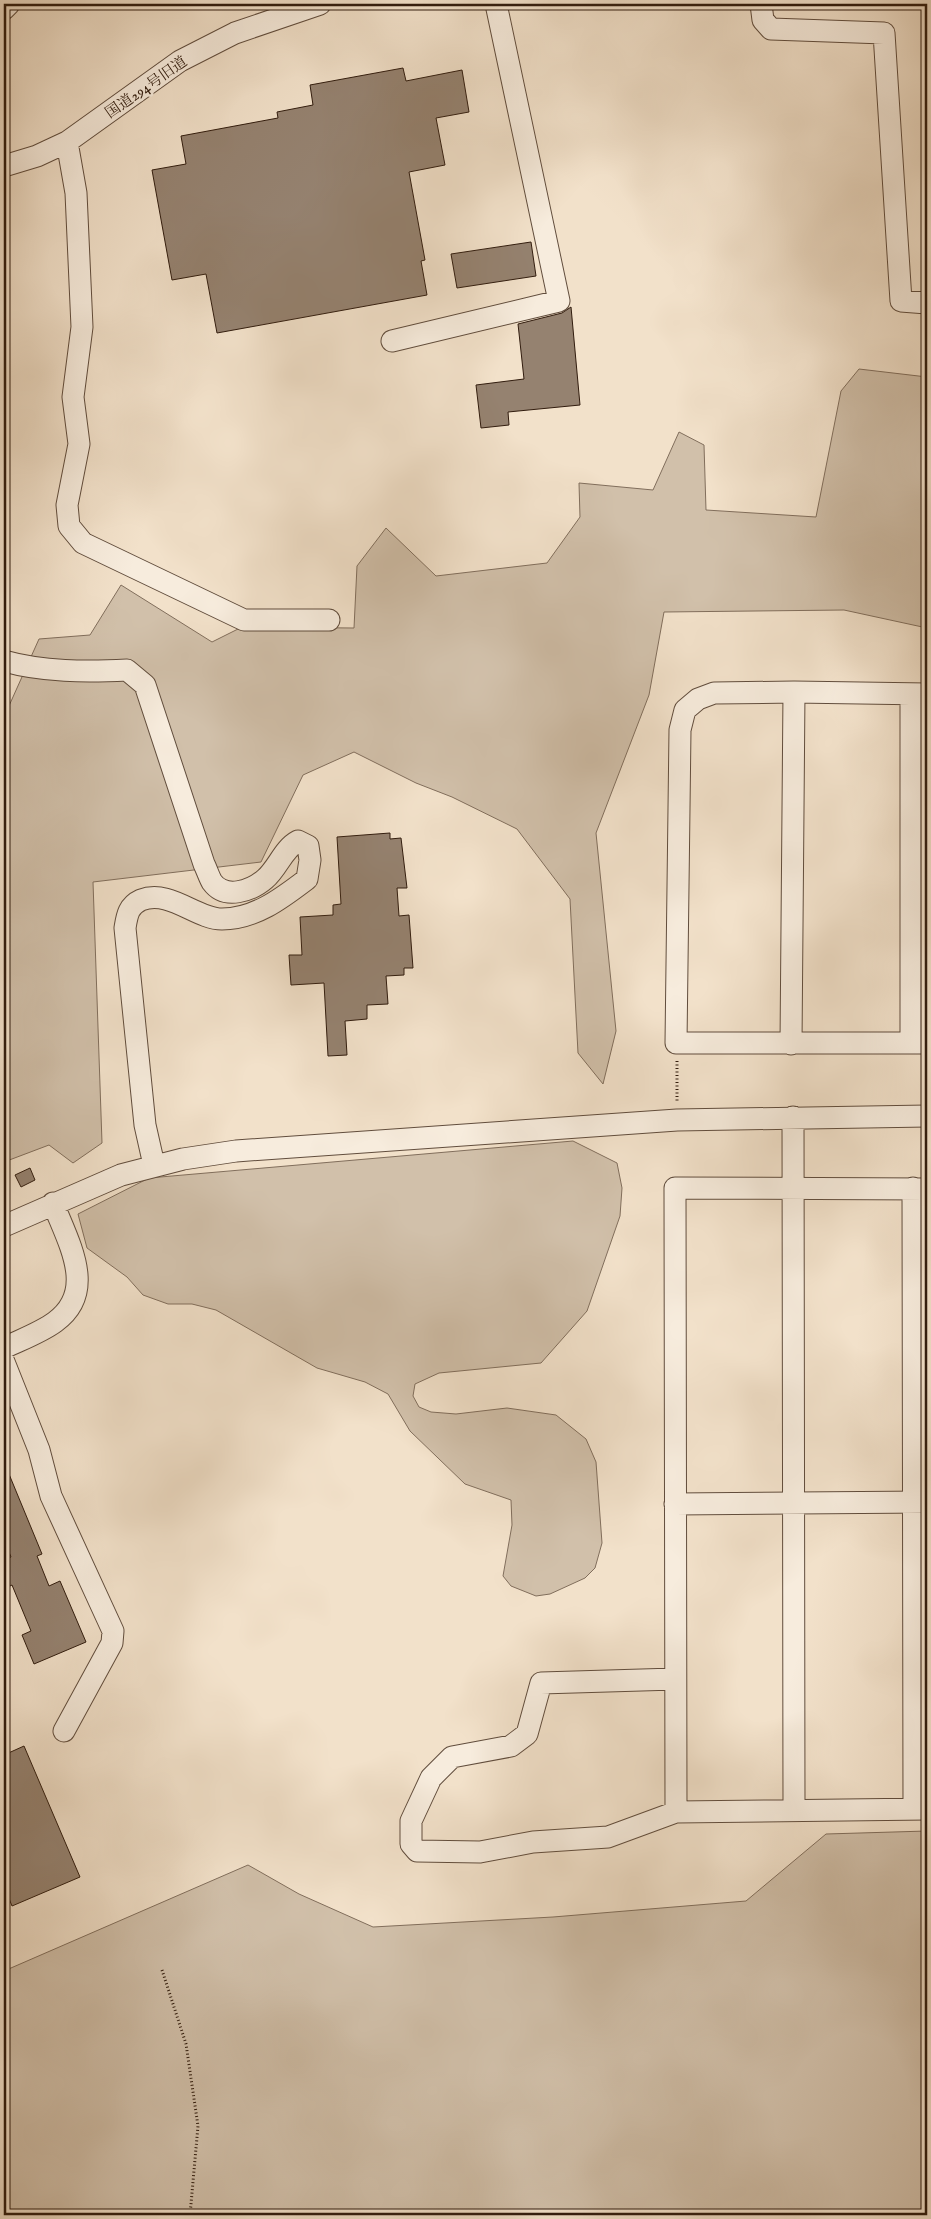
<svg xmlns="http://www.w3.org/2000/svg" width="931" height="2219" viewBox="0 0 931 2219" font-family="'IM FELL English','Noto Serif JP',serif">
<style>
.green{fill:#d1c0aa;stroke:#816e5c}
.building{fill:#958270;stroke:#311c0e}
.lines{fill:none;stroke-linecap:round;stroke-linejoin:round}
.minor-casing{stroke:#614d3d;stroke-width:23}
.path{stroke:#311c0e;stroke-width:3;stroke-dasharray:1 2.5;stroke-linecap:butt}
.minor{stroke:#f7ecdd;stroke-width:21}
.labels{text-anchor:middle;stroke-width:5;stroke-linejoin:round;paint-order:stroke}
.street-label{font-size:15px;fill:#311c0e;stroke:#f7ecdd}
</style>
<rect width="100%" height="100%" fill="#f2e1ca"/>
<filter id="stains"><feTurbulence type="fractalNoise" baseFrequency=".004" numOctaves="4"/><feColorMatrix values="0 0 0 0 .2 0 0 0 0 .09 0 0 0 0 .02 0 0 0 .5 -.17"/></filter>
<radialGradient id="worn" r=".72"><stop offset=".6" stop-color="#630" stop-opacity="0"/><stop offset="1" stop-color="#630" stop-opacity=".3"/></radialGradient>
<!-- green -->
<path class="green" d="M 859,369 L 927,377 L 927,628 L 844,610 L 664,612 L 649,695 L 596,833 L 616,1031 L 603,1084 L 578,1053 L 570,899 L 517,829 L 452,797 L 416,783 L 354,752 L 303,775 L 261,862 L 93,882 L 102,1143 L 73,1163 L 49,1145 L 4,1162 L 4,717 L 39,639 L 90,635 L 121,585 L 212,642 L 242,627 L 354,628 L 357,566 L 386,528 L 436,576 L 547,563 L 580,517 L 579,483 L 653,490 L 679,432 L 704,445 L 706,510 L 816,517 L 841,391 Z
M 573,1141 L 617,1163 L 622,1188 L 620,1216 L 587,1311 L 541,1363 L 439,1373 L 415,1384 L 413,1396 L 419,1407 L 431,1412 L 456,1414 L 507,1408 L 556,1415 L 586,1439 L 596,1462 L 602,1543 L 595,1568 L 585,1578 L 550,1594 L 536,1596 L 511,1586 L 503,1576 L 512,1525 L 511,1500 L 465,1484 L 410,1431 L 388,1394 L 365,1382 L 317,1368 L 216,1310 L 192,1304 L 168,1304 L 143,1295 L 127,1277 L 87,1248 L 78,1214 L 149,1178 Z
M 927,1831 L 927,2215 L 4,2215 L 4,1971 L 248,1865 L 299,1894 L 373,1927 L 553,1917 L 746,1901 L 826,1834 Z"/>
<!-- building -->
<path class="building" d="M 403,68 L 406,81 L 462,70 L 469,112 L 436,118 L 445,165 L 409,172 L 425,260 L 421,261 L 427,295 L 217,333 L 206,274 L 172,280 L 152,170 L 186,164 L 181,136 L 278,118 L 277,112 L 313,105 L 310,85 Z
M 531,242 L 536,276 L 457,288 L 451,254 Z
M 571,307 L 580,405 L 508,412 L 509,425 L 481,428 L 476,385 L 524,379 L 518,324 L 562,313 Z
M 390,833 L 390,839 L 401,838 L 407,888 L 397,888 L 399,916 L 409,915 L 413,968 L 404,968 L 404,975 L 386,976 L 388,1004 L 367,1005 L 367,1019 L 345,1021 L 347,1055 L 328,1056 L 324,983 L 291,985 L 289,955 L 302,955 L 300,917 L 333,915 L 333,905 L 341,904 L 337,837 Z
M 30,1168 L 35,1180 L 21,1187 L 15,1175 Z
M 4,1462 L 42,1554 L 37,1556 L 49,1586 L 60,1581 L 86,1642 L 34,1664 L 22,1635 L 31,1631 L 12,1585 L 4,1589 L 4,1560 L 11,1557 L 4,1540 Z
M 24,1746 L 80,1877 L 12,1906 L 4,1886 L 4,1755 Z"/>
<g class="lines">
<defs>
<path id="minor" d="M 761,4 L 763,20 L 771,29 L 884,33 L 901,301 L 927,303
M 4,9 L 9,4
M 67,142 L 76,193 L 82,327 L 73,397 L 79,444 L 67,505 L 69,526 L 83,543 L 244,620 L 329,620
M 4,166 L 37,156 L 67,142 L 180,61 L 235,33 L 320,4
M 392,341 L 559,301 L 496,4
M 4,661 C 43,672 86,672 127,670 L 145,685 L 204,864 C 207,870 209,877 212,882 C 225,900 251,891 265,879 C 278,868 283,849 298,841 L 308,846 L 310,860 L 307,879 C 282,898 255,919 222,919 C 196,919 170,889 141,900 C 128,906 127,916 125,928 L 145,1125 L 154,1165
M 927,694 L 794,692 L 714,693 L 698,699 L 685,710 L 680,730 L 676,1043 L 927,1043
M 911,1043 L 911,694
M 791,1044 L 794,692
M 793,1117 L 794,1809
M 913,1188 L 914,1809
M 4,1226 L 121,1175 L 183,1159 L 236,1151 L 677,1120 L 927,1116
M 4,1348 C 20,1340 40,1333 55,1322 C 98,1291 68,1242 53,1203
M 4,1362 L 39,1450 L 51,1496 L 113,1631 L 112,1643 L 64,1731
M 675,1504 L 927,1502
M 675,1679 L 541,1683 L 527,1734 L 511,1746 L 452,1757 L 431,1778 L 411,1821 L 411,1844 L 417,1851 L 480,1852 L 533,1842 L 608,1837 L 676,1812 L 927,1809
M 676,1812 L 675,1188 L 927,1189"/>
</defs>
<!-- minor casing -->
<use href="#minor" class="minor-casing"/>
<!-- path -->
<path class="path" d="M 677,1061 L 677,1102
M 162,1970 L 186,2044 L 198,2126 L 190,2215"/>
<!-- minor -->
<use href="#minor" class="minor"/>
</g>
<g class="labels">
<!-- street labels -->
<g class="street-label">
<text transform="translate(146 87) rotate(-35)" y="5">国道294号旧道</text>
</g>
</g>
<!-- margin -->
<rect width="931" height="2219" fill="none" stroke="#f2e1ca" stroke-width="20"/>
<rect x="5" y="5" width="921" height="2209" fill="none" stroke="#311c0e" stroke-width="2.5"/>
<rect x="10" y="10" width="911" height="2199" fill="none" stroke="#311c0e"/>
<rect width="100%" height="100%" filter="url(#stains)"/>
<rect width="100%" height="100%" fill="url(#worn)"/>
</svg>
